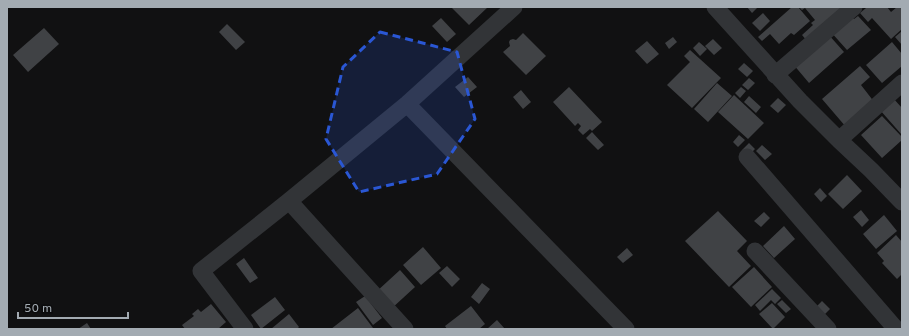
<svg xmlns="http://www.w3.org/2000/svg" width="909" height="336" viewBox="0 0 909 336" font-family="Overpass,sans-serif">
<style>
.building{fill:#404245}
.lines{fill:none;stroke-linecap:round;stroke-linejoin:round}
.street{stroke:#323437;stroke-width:17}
.marked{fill:#2a57d4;fill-opacity:0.2;stroke:#2a57d4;stroke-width:3;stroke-dasharray:8 5;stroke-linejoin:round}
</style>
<rect width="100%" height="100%" fill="#111112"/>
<!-- building -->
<path class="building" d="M 453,7 L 488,7 L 469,25 L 452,8 Z
M 747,7 L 758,7 L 752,13 Z
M 792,7 L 798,7 L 810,21 L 794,35 L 791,33 L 779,44 L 770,34 L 762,41 L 758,37 Z
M 799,7 L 849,7 L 808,42 L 802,35 L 813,25 L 811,23 L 815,20 L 805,8 L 802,10 Z
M 865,7 L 887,7 L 891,12 L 897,7 L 902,7 L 902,29 L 891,39 L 872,18 L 868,22 L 860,13 L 866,8 Z
M 763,13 L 770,21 L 760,31 L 752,23 Z
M 849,14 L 854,19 L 858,16 L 871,30 L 847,50 L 830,31 Z
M 441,18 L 456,34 L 447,42 L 432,26 Z
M 227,24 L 245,42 L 236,50 L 219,32 Z
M 44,28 L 59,44 L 28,72 L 13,55 Z
M 902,31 L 902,45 L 895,37 Z
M 523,33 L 546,56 L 526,75 L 503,52 L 510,46 L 509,42 L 510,40 L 513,39 L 516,40 Z
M 828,34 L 844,52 L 809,83 L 793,64 Z
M 673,37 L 677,42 L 669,49 L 665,43 Z
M 713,39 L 722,48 L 714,55 L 705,46 Z
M 647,41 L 659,54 L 647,64 L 635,51 Z
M 699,42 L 707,49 L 700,56 L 693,48 Z
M 892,42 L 902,54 L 902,66 L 882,83 L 866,65 Z
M 690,50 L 721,78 L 692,108 L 667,85 L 690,62 L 684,56 Z
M 744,63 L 753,71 L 747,77 L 738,69 Z
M 860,66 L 870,77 L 861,85 L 875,103 L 846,127 L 822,99 Z
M 468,77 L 477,87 L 464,97 L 455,87 Z
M 749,78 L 755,83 L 748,90 L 742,85 Z
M 717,83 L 732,96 L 708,122 L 694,109 Z
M 569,87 L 602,122 L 592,131 L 590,129 L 583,135 L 578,130 L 581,126 L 578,123 L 575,126 L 553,102 Z
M 741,87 L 746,91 L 740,98 L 735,93 Z
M 521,90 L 531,102 L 523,109 L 513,97 Z
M 734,95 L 764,123 L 748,139 L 718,112 Z
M 749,96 L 761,107 L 756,113 L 744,102 Z
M 778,98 L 786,105 L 778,113 L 770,106 Z
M 893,98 L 902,108 L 902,135 L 880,110 Z
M 882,116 L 902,137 L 902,140 L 882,158 L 861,135 Z
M 592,132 L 604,145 L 598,150 L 586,138 Z
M 739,135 L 745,140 L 738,147 L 733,142 Z
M 749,143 L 755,149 L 748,156 L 742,150 Z
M 762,145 L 772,154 L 765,160 L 756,151 Z
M 847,175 L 862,191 L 843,209 L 828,194 Z
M 820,188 L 827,196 L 821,202 L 814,194 Z
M 861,210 L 869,220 L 862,227 L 853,217 Z
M 718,211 L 747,241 L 737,251 L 751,266 L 729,287 L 685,241 Z
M 764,212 L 770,218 L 761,227 L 754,221 Z
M 884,215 L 897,231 L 876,249 L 863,234 Z
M 784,226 L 795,239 L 774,258 L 763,246 Z
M 896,235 L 902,242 L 902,274 L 897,279 L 882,263 L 884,261 L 877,253 Z
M 423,247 L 441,268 L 421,285 L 403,265 Z
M 627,248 L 633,255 L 623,263 L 617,257 Z
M 244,258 L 258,278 L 250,283 L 236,264 Z
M 447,266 L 460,279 L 452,287 L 439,273 Z
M 754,267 L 772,287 L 751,307 L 732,287 Z
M 400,270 L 415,287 L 391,309 L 376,292 Z
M 482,283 L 490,289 L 479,304 L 471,297 Z
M 772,289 L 781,298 L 775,304 L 771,300 L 760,311 L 755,305 Z
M 365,296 L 382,318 L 373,325 L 356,302 Z
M 275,297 L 285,310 L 261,329 L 251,315 Z
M 782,300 L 791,309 L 786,313 L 777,304 Z
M 822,301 L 830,309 L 821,318 L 813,310 Z
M 772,303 L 785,317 L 773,329 L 759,314 Z
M 211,304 L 226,322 L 218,329 L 185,329 L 182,325 L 194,316 L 192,314 L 198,309 L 201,312 Z
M 471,306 L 485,324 L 479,329 L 447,329 L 445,326 Z
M 358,308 L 373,328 L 372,329 L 331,329 Z
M 289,314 L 299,327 L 297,329 L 271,329 Z
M 497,320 L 505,329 L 487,329 Z
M 87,323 L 91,329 L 78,329 Z"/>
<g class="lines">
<!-- street -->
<path class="street" d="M 715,7 L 800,101 L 839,140 L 871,170 L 902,202
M 775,75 L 854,7
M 407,104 L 626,329
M 839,140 L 902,83
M 747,157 L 896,329
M 289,201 L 405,329
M 755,251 L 828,329
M 245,329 L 201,271 L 289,201 L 407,104 L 514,7"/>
</g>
<!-- marked area -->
<path class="marked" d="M 380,32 L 457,52 L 475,119 L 437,174 L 359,192 L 326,139 L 343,67 Z"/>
<!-- border -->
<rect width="909" height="336" fill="none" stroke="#a3abb2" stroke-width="16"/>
<!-- scale -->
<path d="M18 312v6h110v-6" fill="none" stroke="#a3abb2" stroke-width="2"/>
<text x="24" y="312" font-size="12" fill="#a3abb2" stroke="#0c0c0d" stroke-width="3" paint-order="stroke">50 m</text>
</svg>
